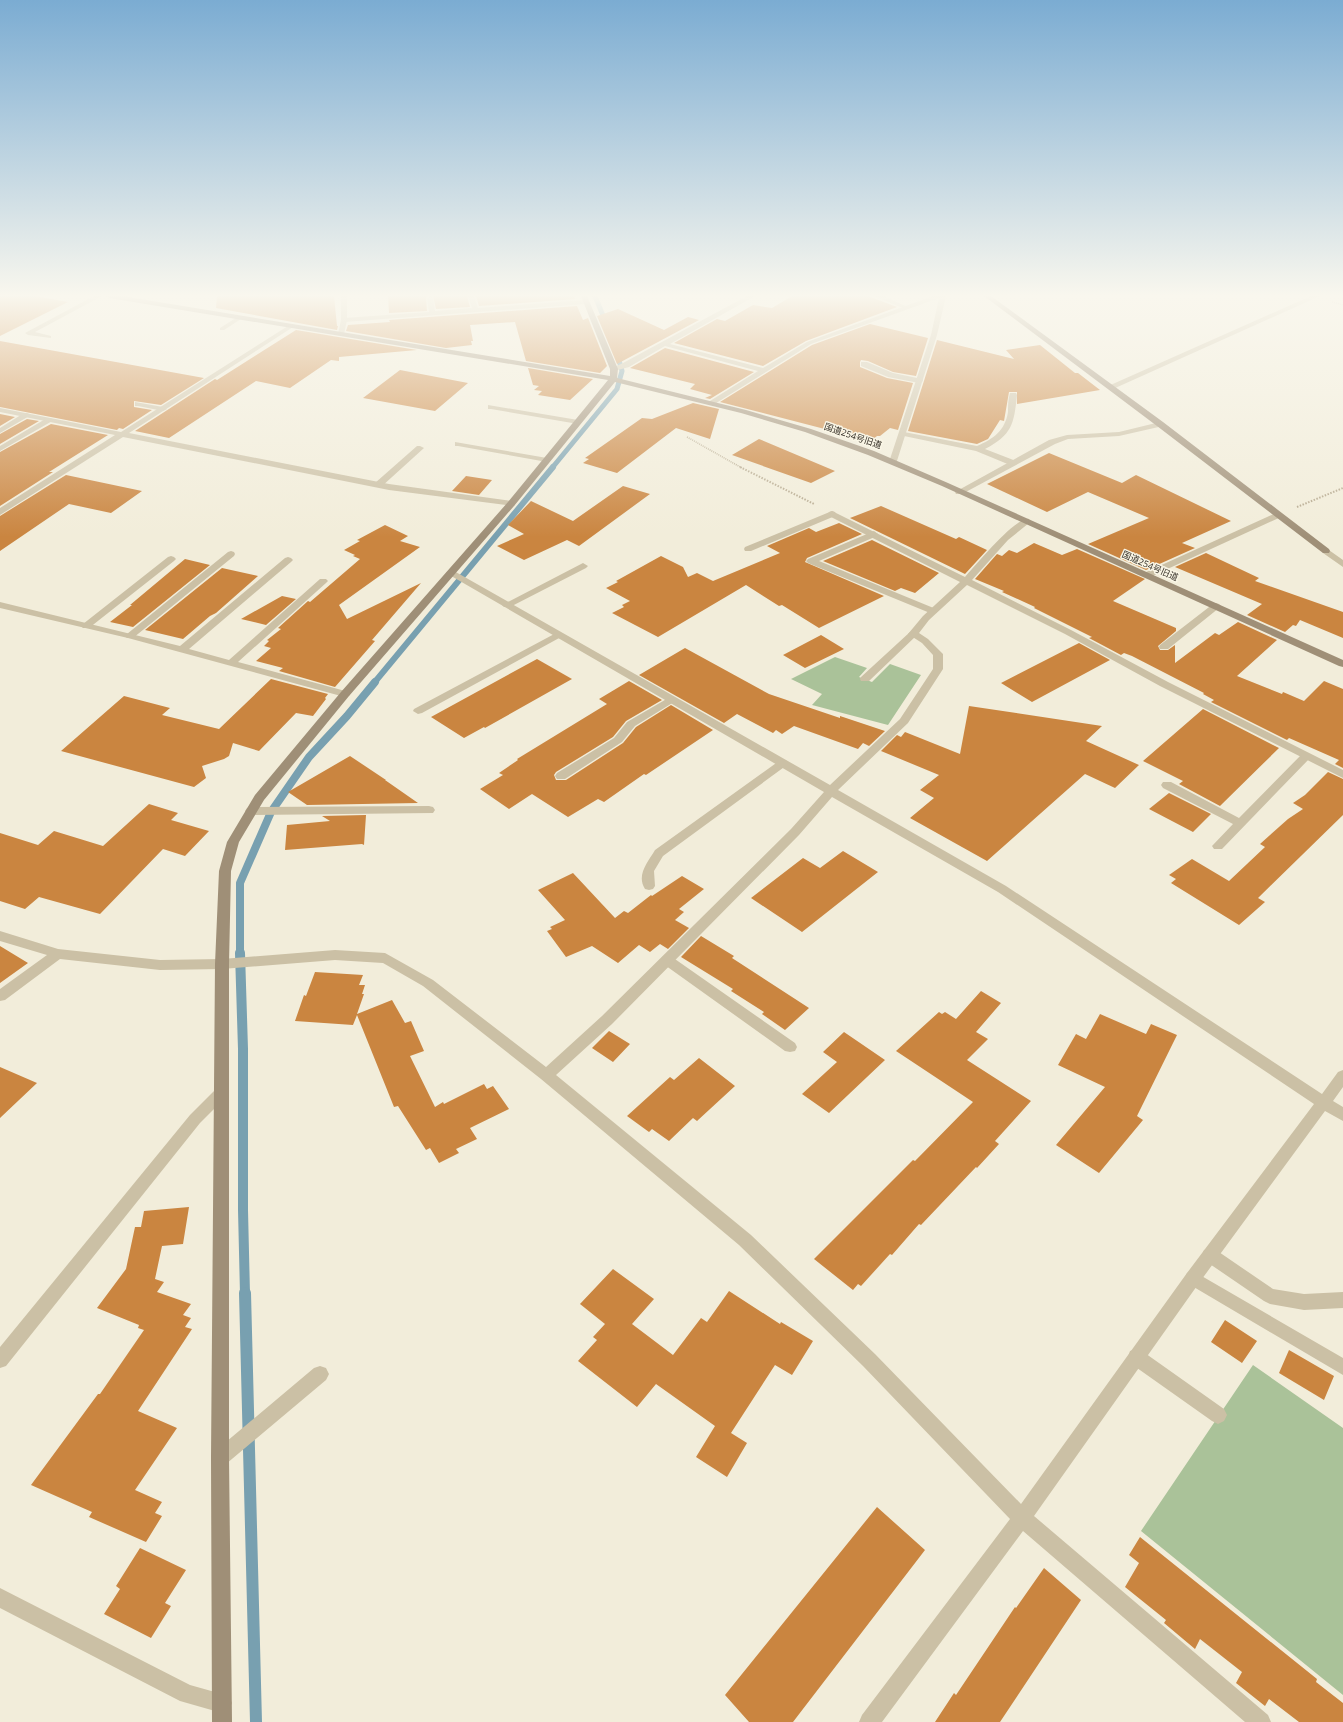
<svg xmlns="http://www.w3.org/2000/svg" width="1343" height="1722" viewBox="0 0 1343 1722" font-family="'Open Sans','Noto Sans JP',sans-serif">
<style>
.green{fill:#aac299}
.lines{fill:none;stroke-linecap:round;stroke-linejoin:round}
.stream-far4{stroke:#78a0b0;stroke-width:5}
.stream-far3{stroke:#78a0b0;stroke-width:6}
.stream-far2{stroke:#78a0b0;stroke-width:8}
.stream-far1{stroke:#78a0b0;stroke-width:10}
.stream{stroke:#78a0b0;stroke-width:12}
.building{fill:#ca8540}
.path-far1{stroke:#b7aa90;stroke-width:1.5;stroke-dasharray:1 1;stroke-linecap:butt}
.path{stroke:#b7aa90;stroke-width:2;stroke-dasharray:1.5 1.5;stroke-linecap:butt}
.lane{fill:#cbc0a5;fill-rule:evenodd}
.street{fill:#cbc0a5;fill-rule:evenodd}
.secondary{fill:#9f8f77;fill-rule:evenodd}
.labels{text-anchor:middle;stroke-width:3;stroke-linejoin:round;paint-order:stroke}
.far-street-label{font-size:9px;fill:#363027;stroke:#faf6e6}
</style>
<rect width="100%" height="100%" fill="#f2edda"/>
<!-- green -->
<path class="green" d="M 835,657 L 867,668 L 859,677 L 872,682 L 890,664 L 921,675 L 888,725 L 812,705 L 822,694 L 791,679 Z
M 1253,1365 L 1343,1428 L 1343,1695 L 1141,1531 Z"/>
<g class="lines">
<!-- stream-far4 -->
<path class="stream-far4" d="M 595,296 L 606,323
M 552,468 L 617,389 L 622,371 L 617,353"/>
<!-- stream-far3 -->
<path class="stream-far3" d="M 374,683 L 553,467"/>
<!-- stream-far2 -->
<path class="stream-far2" d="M 240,954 L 240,883 L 271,812 L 309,757 L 347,716 L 375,682"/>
<!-- stream-far1 -->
<path class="stream-far1" d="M 240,953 L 243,1049 L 243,1210 L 245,1294"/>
<!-- stream -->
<path class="stream" d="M 245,1293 L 256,1722"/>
</g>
<!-- building -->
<path class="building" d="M 0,296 L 35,296 L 68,302 L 0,336 Z
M 217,296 L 334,296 L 337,326 L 338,326 L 337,330 L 216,308 Z
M 388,296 L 427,296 L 426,298 L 427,311 L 389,313 Z
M 433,296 L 467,296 L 470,307 L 436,309 Z
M 476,296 L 574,296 L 575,299 L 479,306 Z
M 792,296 L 868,296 L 897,307 L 806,341 L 763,366 L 674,343 L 717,319 L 725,321 L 753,305 L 772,308 Z
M 577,306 L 583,320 L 588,318 L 607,366 L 600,373 L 526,361 L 515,322 L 470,325 L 473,341 L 471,341 L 472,345 L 446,348 L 346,331 L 348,325 L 390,322 L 389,320 Z
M 618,309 L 664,330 L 688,317 L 699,320 L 617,364 L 597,316 Z
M 870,324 L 928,338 L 916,376 L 893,372 L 868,361 L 861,360 L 860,362 L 860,367 L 887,378 L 913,383 L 898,430 L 890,428 L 880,436 L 877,436 L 871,441 L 720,402 L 812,345 Z
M 296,330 L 417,350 L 339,357 L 339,361 L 331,360 L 290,388 L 256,381 L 169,438 L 135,431 L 215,379 L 217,380 Z
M 937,340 L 1014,359 L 1006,350 L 1040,345 L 1075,373 L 1078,373 L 1100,390 L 1017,404 L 1017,392 L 1009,392 L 1004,421 L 1000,420 L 988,439 L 977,444 L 908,431 Z
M 0,341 L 204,378 L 161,405 L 134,401 L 134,407 L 152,410 L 123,429 L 119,428 L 117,430 L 0,407 Z
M 665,348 L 754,372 L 710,399 L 705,398 L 712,395 L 690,389 L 695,384 L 630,368 Z
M 528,368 L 593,379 L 570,400 L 538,395 L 542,391 L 534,390 L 539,386 L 533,385 Z
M 400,370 L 468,383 L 435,411 L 363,398 Z
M 693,403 L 719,409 L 710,439 L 676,428 L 617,473 L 583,463 L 589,459 L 585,458 L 642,418 L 652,419 Z
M 0,414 L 15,417 L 0,426 Z
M 27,419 L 39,421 L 0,444 L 0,434 Z
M 51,424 L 108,435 L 49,472 L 53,472 L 0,506 L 0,452 Z
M 759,439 L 835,471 L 811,483 L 732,455 Z
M 1049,453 L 1122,483 L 1136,475 L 1231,521 L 1182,543 L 1195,548 L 1146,570 L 1088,544 L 1149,518 L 1088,492 L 1047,512 L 987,484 Z
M 66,475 L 142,491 L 111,513 L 69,504 L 0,551 L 0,516 Z
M 466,476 L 492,480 L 479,495 L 452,491 Z
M 623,486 L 650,494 L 579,546 L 567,540 L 524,560 L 497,546 L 524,534 L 508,525 L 531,501 L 573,521 Z
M 881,506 L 956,539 L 959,537 L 987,550 L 965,574 L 850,518 Z
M 839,523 L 862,534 L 807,558 L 805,562 L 884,596 L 819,628 L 782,605 L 779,606 L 746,585 L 658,637 L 612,613 L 624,607 L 622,605 L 630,601 L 606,588 L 618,582 L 616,581 L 661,556 L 683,567 L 688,577 L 697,573 L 713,581 L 780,553 L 767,546 L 809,528 L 816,532 Z
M 385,525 L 408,536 L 400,541 L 420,547 L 339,605 L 347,619 L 421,583 L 372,640 L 375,641 L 335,687 L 279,671 L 283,668 L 256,661 L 271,648 L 264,646 L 269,641 L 267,640 L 281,629 L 278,628 L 308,601 L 310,602 L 360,559 L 353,556 L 355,555 L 344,550 L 360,541 L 357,540 Z
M 872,540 L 939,573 L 915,593 L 901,588 L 895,591 L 823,561 Z
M 1034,543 L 1062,555 L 1077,549 L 1145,579 L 1113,601 L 1176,628 L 1176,631 L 1158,646 L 1160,650 L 1168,650 L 1175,645 L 1175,663 L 1215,633 L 1219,635 L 1238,622 L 1277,640 L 1237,676 L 1282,694 L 1283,692 L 1304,701 L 1324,681 L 1343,689 L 1343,768 L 1335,764 L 1339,760 L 1289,738 L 1287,740 L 1211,702 L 1214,700 L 1203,694 L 1204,693 L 1132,656 L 1124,653 L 1121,655 L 1089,638 L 1092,637 L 1034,608 L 1035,607 L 1002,592 L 1004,591 L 975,579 L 997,554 L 1002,556 L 1009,550 L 1017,553 Z
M 1206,553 L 1259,578 L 1255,581 L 1343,612 L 1343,638 L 1300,620 L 1296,626 L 1293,625 L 1285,632 L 1247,615 L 1262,604 L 1175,567 Z
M 185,559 L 210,565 L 133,627 L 110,622 L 132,605 L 130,605 Z
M 222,568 L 258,576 L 216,613 L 210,616 L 183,639 L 145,630 Z
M 282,596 L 296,599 L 266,625 L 241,619 Z
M 821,635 L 844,649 L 805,668 L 783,655 Z
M 1079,643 L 1110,660 L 1032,702 L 1001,683 Z
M 685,648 L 769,694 L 840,718 L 840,716 L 885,731 L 869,746 L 863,743 L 858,749 L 794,726 L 782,734 L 776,730 L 773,733 L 737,714 L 724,723 L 639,675 Z
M 537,659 L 572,679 L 485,728 L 484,727 L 464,738 L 431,717 Z
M 271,679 L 328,694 L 325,698 L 326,699 L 313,716 L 296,713 L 259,751 L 233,743 L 229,756 L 224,759 L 202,766 L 206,778 L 194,787 L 61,751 L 124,696 L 170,708 L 162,715 L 219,729 Z
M 629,681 L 662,700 L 626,721 L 613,737 L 556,772 L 554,775 L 556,780 L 566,780 L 623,743 L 636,727 L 671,705 L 713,730 L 646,775 L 644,774 L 604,802 L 598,799 L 568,817 L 532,794 L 509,809 L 480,789 L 503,775 L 499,773 L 518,760 L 517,759 L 607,704 L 599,699 Z
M 969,706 L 1102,726 L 1086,741 L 1139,765 L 1115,788 L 1085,774 L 987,861 L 910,818 L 934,798 L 920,790 L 939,775 L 881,751 L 897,735 L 901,737 L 905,732 L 960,754 Z
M 1203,709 L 1279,748 L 1220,806 L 1179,784 L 1183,781 L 1143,761 Z
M 350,756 L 386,780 L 385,780 L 418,803 L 307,805 L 288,792 Z
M 1328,772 L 1343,779 L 1343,815 L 1258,898 L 1265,902 L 1239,925 L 1171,883 L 1176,879 L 1169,875 L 1192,859 L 1229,881 L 1265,847 L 1260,844 L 1288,819 L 1303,809 L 1293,803 L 1305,795 Z
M 1169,793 L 1211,814 L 1193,832 L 1149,809 Z
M 149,804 L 178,813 L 171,820 L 209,831 L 185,856 L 163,849 L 100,914 L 39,897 L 25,909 L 0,901 L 0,833 L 38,845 L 54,831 L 103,846 Z
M 366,815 L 364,845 L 362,844 L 285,850 L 287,825 L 330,821 L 322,816 Z
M 843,851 L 878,872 L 802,932 L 751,898 L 803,858 L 820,868 Z
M 573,873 L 615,918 L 624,911 L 628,913 L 651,895 L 652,896 L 682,876 L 704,889 L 679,909 L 684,912 L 675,920 L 689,928 L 668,949 L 660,944 L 650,952 L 639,945 L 618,963 L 592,946 L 566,957 L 547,931 L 552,929 L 550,927 L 565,920 L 538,890 Z
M 701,936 L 734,956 L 732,958 L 809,1008 L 785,1030 L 762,1014 L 764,1012 L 731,991 L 733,989 L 681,957 Z
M 0,946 L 28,963 L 0,983 Z
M 315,972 L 363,975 L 359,985 L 365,985 L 362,994 L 364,994 L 357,1014 L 392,1000 L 405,1023 L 411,1021 L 424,1051 L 410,1056 L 435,1107 L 443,1102 L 444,1104 L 484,1084 L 487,1089 L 493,1086 L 509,1109 L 470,1128 L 477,1139 L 456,1149 L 459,1153 L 439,1163 L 430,1148 L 426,1150 L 398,1106 L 394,1107 L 357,1015 L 353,1025 L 295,1021 L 304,995 L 306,996 Z
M 981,991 L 1001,1003 L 976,1032 L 988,1039 L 967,1060 L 1031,1101 L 995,1141 L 999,1144 L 977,1168 L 976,1167 L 921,1225 L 919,1224 L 892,1255 L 890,1254 L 861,1286 L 858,1284 L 853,1290 L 814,1259 L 913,1160 L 915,1161 L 973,1102 L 896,1051 L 939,1012 L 942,1014 L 945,1012 L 956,1019 Z
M 1100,1014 L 1146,1034 L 1151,1024 L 1177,1035 L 1137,1116 L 1143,1120 L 1099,1173 L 1056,1145 L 1105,1087 L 1058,1065 L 1076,1034 L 1086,1039 Z
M 609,1031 L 630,1044 L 613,1062 L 592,1048 Z
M 844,1032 L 885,1060 L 829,1113 L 802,1094 L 837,1062 L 823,1052 Z
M 699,1058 L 735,1086 L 697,1121 L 693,1118 L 669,1141 L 652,1129 L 649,1132 L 627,1116 L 670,1077 L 674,1080 Z
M 0,1067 L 37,1083 L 0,1118 Z
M 189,1207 L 183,1244 L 162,1246 L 155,1279 L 164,1282 L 157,1292 L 191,1304 L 183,1315 L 191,1318 L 185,1327 L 192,1329 L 138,1411 L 177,1428 L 135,1490 L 162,1502 L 155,1513 L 162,1516 L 146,1542 L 89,1517 L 92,1512 L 31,1485 L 98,1394 L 100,1394 L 144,1330 L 138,1328 L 139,1325 L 97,1308 L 126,1269 L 135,1227 L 141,1227 L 144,1211 Z
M 613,1269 L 654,1299 L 632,1324 L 673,1355 L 701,1318 L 707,1322 L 729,1291 L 780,1324 L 781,1322 L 813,1341 L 792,1375 L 775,1365 L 731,1433 L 747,1443 L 727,1477 L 696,1457 L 715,1426 L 656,1384 L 637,1407 L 578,1361 L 597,1340 L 593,1337 L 605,1324 L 580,1304 Z
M 1225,1320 L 1257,1341 L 1242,1363 L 1211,1342 Z
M 1289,1350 L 1334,1376 L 1324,1400 L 1279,1373 Z
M 877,1507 L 925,1550 L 793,1722 L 749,1722 L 725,1695 Z
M 1140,1537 L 1317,1679 L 1316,1682 L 1343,1703 L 1343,1722 L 1299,1722 L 1269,1699 L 1265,1706 L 1236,1683 L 1242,1672 L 1200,1639 L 1195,1649 L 1164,1623 L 1166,1620 L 1125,1587 L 1139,1563 L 1129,1555 Z
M 140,1548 L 186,1570 L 165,1603 L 171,1606 L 151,1638 L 104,1614 L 120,1589 L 116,1586 Z
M 1044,1568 L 1081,1600 L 1000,1722 L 935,1722 L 954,1693 L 956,1695 L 1015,1607 L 1016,1608 Z"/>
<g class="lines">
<!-- path-far1 -->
<path class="path-far1" d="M 1332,302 L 1343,305
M 687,437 L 742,468"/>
<!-- path -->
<path class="path" d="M 740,467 L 814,504
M 1297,507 L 1343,488"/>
<!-- lane -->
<path class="lane" d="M 94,296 L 102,296 L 35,332 L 51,336 L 51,338 L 28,335 L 25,333 Z
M 431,296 L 433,298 L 435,311 L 472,308 L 468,296 L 474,296 L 478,308 L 585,300 L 588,302 L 585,304 L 344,322 L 341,320 L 344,318 L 429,312 L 427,298 Z
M 874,296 L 883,296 L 910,308 L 905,309 Z
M 239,316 L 244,317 L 224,330 L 220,330 L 220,328 Z
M 861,362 L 867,362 L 893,373 L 922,379 L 923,381 L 919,383 L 888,377 L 861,366 Z
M 1010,393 L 1016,393 L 1017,395 C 1014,424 1012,435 985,449 L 1016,461 L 1016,465 L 1010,465 L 976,451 L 904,436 L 900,434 L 904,432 L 977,446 C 993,439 1005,431 1008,412 C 1008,406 1008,399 1010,393 Z
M 135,402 L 163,407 L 167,409 L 163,411 L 138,406 L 135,406 Z
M 24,413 L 27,413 L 31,415 L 0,433 L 0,428 Z
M 47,418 L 50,418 L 54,420 L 0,451 L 0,446 Z
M 417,446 L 420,446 L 424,448 L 381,487 L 375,487 L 374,485 L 375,483 Z
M 832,511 L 835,512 L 836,514 L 835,516 L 751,551 L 745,551 L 744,549 L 745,547 Z
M 874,531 L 878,534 L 877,536 L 819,561 L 936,609 L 938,611 L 936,613 L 930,613 L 808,563 L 806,561 L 808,559 Z
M 231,551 L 234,552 L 235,554 L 234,556 L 133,638 L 127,638 L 125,636 L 127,634 L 228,552 Z
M 171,556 L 174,557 L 176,559 L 174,561 L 89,628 L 83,628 L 81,626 L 83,624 L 168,557 Z
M 583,563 L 588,566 L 586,568 L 510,607 L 504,607 L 502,605 Z
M 1216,603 L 1219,604 L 1221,606 L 1219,608 L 1168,649 L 1160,649 L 1159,647 L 1160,645 L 1213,604 Z
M 913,631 L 918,634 L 916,636 L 869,681 L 861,681 L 860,679 L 861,677 L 910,632 Z
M 558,632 L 563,635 L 561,637 L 422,713 L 418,714 L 413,711 L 414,709 Z
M 670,697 L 675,700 L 674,702 L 635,726 L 622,742 L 565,779 L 557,779 L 555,776 L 557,773 L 614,738 L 627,722 Z
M 1306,753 L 1311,756 L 1310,758 L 1222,849 L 1214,849 L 1212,846 L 1233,824 L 1163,788 L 1161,785 L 1163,782 L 1171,782 L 1239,818 L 1302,754 Z
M 783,760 L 787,761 L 789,763 L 787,765 L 663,856 L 654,871 L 655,886 L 653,889 L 649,890 L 645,889 C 636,875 648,862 655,850 L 779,761 Z
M 429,806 L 433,807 L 435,810 L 433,813 L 251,815 L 247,814 L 245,811 L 247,808 L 251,807 Z
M 667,955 L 672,957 L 795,1043 L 797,1047 L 795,1051 L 790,1052 L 785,1051 L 662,963 L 661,960 L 662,957 Z
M 1210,1248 L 1216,1250 L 1273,1289 L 1304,1294 L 1343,1292 L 1343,1308 L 1304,1310 L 1270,1304 L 1264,1301 L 1204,1260 L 1202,1255 L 1204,1250 Z
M 1193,1271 L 1343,1358 L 1343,1375 L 1187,1283 L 1185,1278 L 1187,1273 Z
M 1136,1349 L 1142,1351 L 1224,1409 L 1227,1415 L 1224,1421 L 1218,1424 L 1212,1421 L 1130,1363 L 1128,1357 L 1130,1351 Z
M 320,1366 L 326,1368 L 329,1374 L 326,1380 L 226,1464 L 220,1467 L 214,1464 L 211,1458 L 214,1452 L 314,1368 Z"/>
<!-- street -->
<path class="street" d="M 341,296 L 347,296 L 347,320 L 344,334 L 341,336 L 338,334 L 341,320 Z
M 747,296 L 755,296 L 670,344 L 763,368 L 807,342 L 933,296 L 946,296 L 937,335 L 896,464 L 893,464 L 889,462 L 931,335 L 939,298 L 811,344 L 713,405 L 709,403 L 710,401 L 758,371 L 665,346 L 629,367 L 614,371 L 610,369 L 623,363 Z
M 1311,296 L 1320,296 L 1113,389 L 1110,389 L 1106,387 Z
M 291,324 L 294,326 L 293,327 L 129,433 L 389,484 L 511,501 L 515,504 L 514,506 L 389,490 L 123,437 L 0,515 L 0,508 L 115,435 L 0,412 L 0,408 L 121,432 Z
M 488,405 L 578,420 L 582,422 L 578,424 L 491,409 L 488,409 Z
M 1160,422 L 1163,422 L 1163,426 L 1119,436 L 1068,439 L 1055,444 L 962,494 L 956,494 L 955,492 L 1049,440 L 1067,435 L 1119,432 Z
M 455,442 L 547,458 L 551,460 L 547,462 L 458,446 L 455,446 Z
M 832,511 L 965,577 C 975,566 1016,516 1029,519 L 1030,521 L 1029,523 L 1008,540 L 972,580 L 1071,630 L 1168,682 L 1343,770 L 1343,778 L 1160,686 L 1065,634 L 967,585 L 929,620 L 919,633 L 928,639 L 943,654 L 943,669 L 908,723 L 838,790 L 1006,886 L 1322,1094 L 1338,1072 L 1343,1070 L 1343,1087 L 1333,1101 L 1343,1107 L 1343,1121 L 1325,1111 L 1199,1283 L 1034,1516 L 1268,1715 L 1271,1722 L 1245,1722 L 1023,1531 L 882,1722 L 859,1722 L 862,1715 L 1010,1519 L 863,1366 L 739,1245 L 541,1079 L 423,986 L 383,963 L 335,960 L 222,969 L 160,970 L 60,959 L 5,1000 L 0,1001 L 0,989 L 47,955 L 0,941 L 0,931 L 58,949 L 160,960 L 222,959 L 335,950 L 385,953 L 433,980 L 546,1067 L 602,1016 L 791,829 L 824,792 L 446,573 L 448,571 L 454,571 L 830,785 L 900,719 L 933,669 L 933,655 L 922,643 L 908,634 L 923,616 L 960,582 L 829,516 L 828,514 L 829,512 ZM 832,797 L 998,892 L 1314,1104 L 1187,1273 L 1021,1504 L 875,1354 L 751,1235 L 556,1075 L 612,1024 L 799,835 Z
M 1278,512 L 1282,515 L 1281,517 L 1150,577 L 1147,578 L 1142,575 L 1144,573 Z
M 1326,548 L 1343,560 L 1343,567 L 1323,553 L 1322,551 L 1323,549 Z
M 288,557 L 291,558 L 293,560 L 291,562 L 189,649 L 229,660 L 320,579 L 326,579 L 328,581 L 326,583 L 238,662 L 349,692 L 350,694 L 349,696 L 341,696 L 128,638 L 0,608 L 0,602 L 180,646 L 285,558 Z
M 222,1086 L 227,1088 L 229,1092 L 227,1096 L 200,1123 L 6,1366 L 0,1368 L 0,1347 L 190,1115 L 217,1088 Z
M 0,1588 L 190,1685 L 229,1696 L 232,1703 L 229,1710 L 222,1713 L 180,1701 L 0,1608 Z"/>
<!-- secondary -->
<path class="secondary" d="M 106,296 L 122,296 L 610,376 L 610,369 L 581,296 L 587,296 L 618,369 L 617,378 L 746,410 L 811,429 L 874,451 L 948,483 L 1343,660 L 1343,667 L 1339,666 L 942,486 L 868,455 L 805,432 L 741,413 L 615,382 L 514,506 L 349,696 L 264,800 L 239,842 L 231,871 L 229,964 L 229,1458 L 232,1722 L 212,1722 L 211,1458 L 215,964 L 219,871 L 227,842 L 255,795 L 341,692 L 508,502 L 608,380 L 109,298 Z
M 984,296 L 991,296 L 1163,422 L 1329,549 L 1330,551 L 1329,553 L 1323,553 L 1157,426 Z"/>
</g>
<!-- sky -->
<linearGradient id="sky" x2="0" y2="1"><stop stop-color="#7bacd2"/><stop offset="0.55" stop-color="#f9f7ee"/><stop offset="1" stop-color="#f9f7ee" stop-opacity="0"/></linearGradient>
<rect width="1343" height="537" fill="url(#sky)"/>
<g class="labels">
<!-- far-street labels -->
<g class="far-street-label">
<text transform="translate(853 436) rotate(19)" y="3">国道254号旧道</text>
<text transform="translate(1150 566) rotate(24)" y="3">国道254号旧道</text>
</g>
</g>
</svg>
